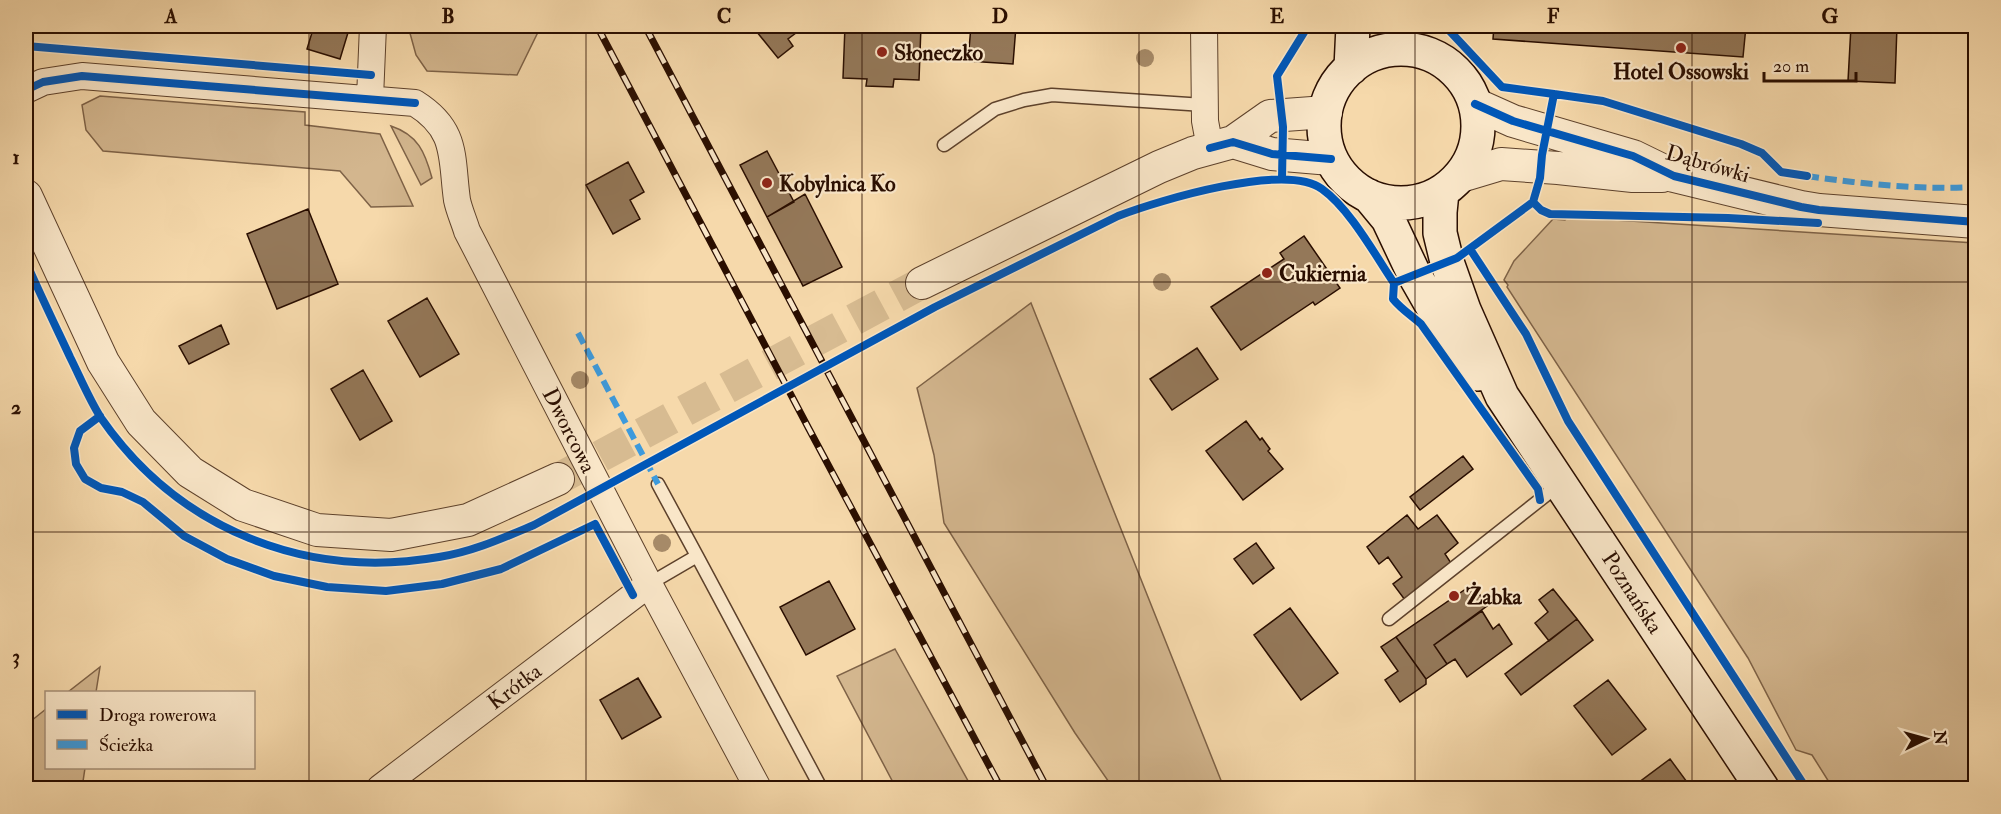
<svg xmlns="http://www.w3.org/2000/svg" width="2001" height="814" viewBox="0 0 2001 814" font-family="'IM FELL Double Pica',serif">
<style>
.green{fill:#d3b68e;stroke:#7e6247;stroke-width:1.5}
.building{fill:#947859;stroke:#2a0e00;stroke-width:1.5}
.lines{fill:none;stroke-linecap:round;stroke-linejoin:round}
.tertiary-tunnel{stroke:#d7bb91;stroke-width:32;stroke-dasharray:32 16;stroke-linecap:butt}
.service-casing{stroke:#5d412b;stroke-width:15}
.minor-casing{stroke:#5d412b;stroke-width:28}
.tertiary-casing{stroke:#5d412b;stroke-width:34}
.secondary-casing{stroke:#2a0e00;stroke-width:36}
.service{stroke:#f9e6c8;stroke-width:12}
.minor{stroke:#f9e6c8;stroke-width:26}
.tertiary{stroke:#f9e6c8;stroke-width:32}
.secondary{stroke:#f9e6c8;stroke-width:33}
.rail-casing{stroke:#2a0e00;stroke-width:7}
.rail{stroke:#f9e6c8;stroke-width:4.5;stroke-dasharray:14;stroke-linecap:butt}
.quiet{stroke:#3d9adc;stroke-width:6;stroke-dasharray:12 6;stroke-linecap:butt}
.cycleway-casing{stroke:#f9e6c8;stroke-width:11}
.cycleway{stroke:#0057b8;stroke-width:8}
.tree{fill:#a68a68}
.grid{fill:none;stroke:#2a0e00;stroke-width:1.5;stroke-opacity:0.55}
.poi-dot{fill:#8f2418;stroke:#f9e6c8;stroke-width:2}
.labels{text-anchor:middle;stroke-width:4.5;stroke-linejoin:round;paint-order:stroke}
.poi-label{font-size:22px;font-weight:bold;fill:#2a0e00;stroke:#f9e6c8;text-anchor:start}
.street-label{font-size:22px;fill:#2a0e00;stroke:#f9e6c8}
.neatline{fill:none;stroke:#2a0e00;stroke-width:2}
.grid-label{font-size:20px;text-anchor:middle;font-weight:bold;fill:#2a0e00}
</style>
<rect width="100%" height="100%" fill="#f6d9ab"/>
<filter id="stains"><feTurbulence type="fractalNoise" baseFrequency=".00333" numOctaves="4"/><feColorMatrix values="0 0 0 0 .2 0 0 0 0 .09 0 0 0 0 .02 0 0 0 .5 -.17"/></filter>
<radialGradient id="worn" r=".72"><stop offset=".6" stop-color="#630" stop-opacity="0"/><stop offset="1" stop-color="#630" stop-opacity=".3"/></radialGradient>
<!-- green -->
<path class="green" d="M 408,26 L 541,26 L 517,75 L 427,71 L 416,55 Z
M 100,96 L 305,112 L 305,125 L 380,134 L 413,206 L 371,207 L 340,171 L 103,151 L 86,130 L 82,105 Z
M 1975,112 L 1975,207 L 1971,188 Z
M 391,126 C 418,135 425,152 432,178 L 421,185 Z
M 1567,217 L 1975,243 L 1975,788 L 1830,788 L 1829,782 L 1812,755 L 1796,750 L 1748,658 L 1507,287 L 1508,285 L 1504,280 L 1514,261 L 1553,219 L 1565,220 Z
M 1031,303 L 1224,788 L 1113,788 L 1075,733 L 944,523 L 934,455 L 917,388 Z
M 895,649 L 972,788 L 896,788 L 837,676 Z
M 100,667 L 96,692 L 68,692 Z
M 46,709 L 46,768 L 85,768 L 82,788 L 26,788 L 26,725 Z"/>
<!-- building -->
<path class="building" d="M 314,26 L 350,26 L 340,59 L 307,49 Z
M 752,26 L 790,26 L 796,33 L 788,39 L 793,46 L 778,58 Z
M 845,26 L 921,26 L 919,80 L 894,79 L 893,87 L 866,86 L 867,79 L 843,78 Z
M 971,26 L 1016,26 L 1013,64 L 968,61 Z
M 1494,26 L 1746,26 L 1743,57 L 1493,39 Z
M 1851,26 L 1897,26 L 1895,83 L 1848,81 Z
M 767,151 L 794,202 L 767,217 L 740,165 Z
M 628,162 L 644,192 L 630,200 L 640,219 L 613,234 L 586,185 Z
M 805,194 L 842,267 L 803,286 L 767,217 Z
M 308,209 L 338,284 L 277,309 L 247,234 Z
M 1304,236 L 1340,288 L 1315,305 L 1313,302 L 1241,350 L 1211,307 L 1284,259 L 1280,253 Z
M 427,298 L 459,354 L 420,377 L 388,321 Z
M 221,325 L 229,344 L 189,364 L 179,346 Z
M 1197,348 L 1218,379 L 1172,410 L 1150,379 Z
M 363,370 L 392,421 L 360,440 L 331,389 Z
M 1246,421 L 1260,440 L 1262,438 L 1270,449 L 1268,451 L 1283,469 L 1243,500 L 1206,451 Z
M 1463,456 L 1473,469 L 1420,510 L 1410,497 Z
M 1407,515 L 1418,529 L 1437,515 L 1458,543 L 1445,554 L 1451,563 L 1405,600 L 1393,584 L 1402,577 L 1388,557 L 1379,564 L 1367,547 Z
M 1256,543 L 1274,568 L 1253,584 L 1234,559 Z
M 829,581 L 855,629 L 806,655 L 780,607 Z
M 1473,584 L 1487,606 L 1434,645 L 1447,664 L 1426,679 L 1396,637 Z
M 1553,589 L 1577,619 L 1549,641 L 1535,623 L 1548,612 L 1539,600 Z
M 1290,608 L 1338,673 L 1301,700 L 1254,635 Z
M 1482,611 L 1493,629 L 1499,624 L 1512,644 L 1467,677 L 1455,659 L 1447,664 L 1434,645 Z
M 1577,619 L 1593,640 L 1521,695 L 1505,674 Z
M 1396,637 L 1426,679 L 1426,684 L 1400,702 L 1385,680 L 1398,671 L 1381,647 Z
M 638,678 L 661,717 L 622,739 L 600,700 Z
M 1608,680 L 1646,729 L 1612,755 L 1574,706 Z
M 1670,759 L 1687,782 L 1679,788 L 1642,788 L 1638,783 Z
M 688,782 L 691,788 L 676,788 Z"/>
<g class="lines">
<!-- tertiary-tunnel -->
<path class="tertiary-tunnel" d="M 558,479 L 922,283"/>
<defs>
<path id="service" d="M 944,145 L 995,109 L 1024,100 L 1052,95 L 1204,105
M 658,484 L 697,556
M 649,584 L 697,556 L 821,788
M 1389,619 L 1560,484"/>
<path id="minor" d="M 1204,26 L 1205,121 L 1210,148
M 26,90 L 43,82 L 82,76 L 415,103 C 458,130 451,157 457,200 C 459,210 464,221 467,231 L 649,584 L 758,788
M 370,98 L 373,26
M 380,788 L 649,584"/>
<path id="tertiary" d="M 1475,104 L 1513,121 L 1633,156 L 1674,176 L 1801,207 L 1819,210 L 1976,222
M 1233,142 L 1272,154 L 1331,159
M 1461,176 L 1501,164 L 1558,168 L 1633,176 L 1662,176
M 26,196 L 103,362 L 141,422 L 190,472 L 243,505 L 317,530 L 391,535 L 468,520 L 558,479
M 922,283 L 1159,167 L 1193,153 L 1233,142 L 1270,116 L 1326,112"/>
<path id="secondary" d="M1324 126a77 77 0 1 1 154 0a77 77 0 1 1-154 0Z
M 1351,68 L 1353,26
M 1442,192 L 1440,212 L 1440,233 L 1447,262 L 1464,310 L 1502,396 L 1762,788
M 1369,196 L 1388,219 L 1414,274 L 1446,330 L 1478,374"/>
</defs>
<!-- service casing -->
<use href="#service" class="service-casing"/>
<!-- minor casing -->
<use href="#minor" class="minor-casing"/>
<!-- tertiary casing -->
<use href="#tertiary" class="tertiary-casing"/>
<!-- secondary casing -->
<use href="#secondary" class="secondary-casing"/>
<!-- service -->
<use href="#service" class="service"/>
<!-- minor -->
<use href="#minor" class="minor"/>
<!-- tertiary -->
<use href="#tertiary" class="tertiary"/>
<!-- secondary -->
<use href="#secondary" class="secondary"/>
<defs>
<path id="rail" d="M 597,26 L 809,429 L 1001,788
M 645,26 L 1047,788"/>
</defs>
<!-- rail casing -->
<use href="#rail" class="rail-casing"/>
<!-- rail -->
<use href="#rail" class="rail"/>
<!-- quiet -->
<path class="quiet" d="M 1807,176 C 1863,184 1920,190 1976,187
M 578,333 L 658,484"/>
<defs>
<path id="cycleway" d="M 26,46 L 371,75
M 26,90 L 43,82 L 82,76 L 415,103
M 1554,94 L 1603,101 L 1741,144 L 1762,153 L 1781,172 L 1807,176
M 1475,104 L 1513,121 L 1633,156 L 1674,176 L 1801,207 L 1819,210 L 1976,222
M 1210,148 L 1233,142 L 1272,154 L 1331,159
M 1282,178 L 1283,127 L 1277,76 L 1308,26
M 1533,202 L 1541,210 L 1550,214 L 1728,218 L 1818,223
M 1470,249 L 1526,334 L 1568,421 L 1806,788
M 26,262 C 40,294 55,325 70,357 C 80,377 89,399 101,418 C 179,530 306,580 439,557 C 472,552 503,538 534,525 L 935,307 L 1118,216 C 1160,200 1286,162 1322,189 C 1350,209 1375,255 1394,283 L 1457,258 L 1533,202 L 1540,178 L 1542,155 L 1554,94 L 1502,87 L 1445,26
M 1394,283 L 1393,299 C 1401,309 1412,316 1421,324 L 1538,489 L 1540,500
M 100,416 L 80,431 L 74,448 L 76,464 L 85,479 L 101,488 L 122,492 L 143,502 L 184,536 L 227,559 L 274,576 L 327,587 L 386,591 L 442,584 L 501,569 L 595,524 L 633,595"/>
</defs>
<!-- cycleway casing -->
<use href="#cycleway" class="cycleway-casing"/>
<!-- cycleway -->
<use href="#cycleway" class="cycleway"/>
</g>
<!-- trees -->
<g class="tree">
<circle cx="1145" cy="58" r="9"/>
<circle cx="1162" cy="282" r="9"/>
<circle cx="580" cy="380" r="9"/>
<circle cx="662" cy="543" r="9"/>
</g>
<!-- grid -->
<path class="grid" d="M 309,26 L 309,788M 586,26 L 586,788M 862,26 L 862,788M 1139,26 L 1139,788M 1415,26 L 1415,788M 1692,26 L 1692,788M 26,282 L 1976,282M 26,532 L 1976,532"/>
<!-- markers -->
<g class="poi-dot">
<circle cx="1681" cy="48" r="6"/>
<circle cx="882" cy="52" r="6"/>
<circle cx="767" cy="183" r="6"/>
<circle cx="1267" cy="273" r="6"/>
<circle cx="1454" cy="596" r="6"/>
</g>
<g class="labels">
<!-- poi labels -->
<g class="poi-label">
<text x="894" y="60">Słoneczko</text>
<text x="1681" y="79" text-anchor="middle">Hotel Ossowski</text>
<text x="779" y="191">Kobylnica Ko</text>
<text x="1279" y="281">Cukiernia</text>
<text x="1466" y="604">Żabka</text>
</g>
<!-- street labels -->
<g class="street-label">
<text transform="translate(1708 163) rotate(16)" y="8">Dąbrówki</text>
<text transform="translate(570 430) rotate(63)" y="8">Dworcowa</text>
<text transform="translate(1633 592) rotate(57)" y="8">Poznańska</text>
<text transform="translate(514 686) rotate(-37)" y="8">Krótka</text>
</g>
</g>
<!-- margin -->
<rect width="2001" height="814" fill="none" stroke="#f6d9ab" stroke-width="66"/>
<!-- legend -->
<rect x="45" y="691" width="210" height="78" fill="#f9e6c8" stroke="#a69078" stroke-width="1.5"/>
<rect x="57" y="710" width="30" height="9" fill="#0057b8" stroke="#a69078" stroke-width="1.5"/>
<text x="99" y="721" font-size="18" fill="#2a0e00">Droga rowerowa</text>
<rect x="57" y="740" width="30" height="9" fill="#3d9adc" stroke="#a69078" stroke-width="1.5"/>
<text x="99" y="751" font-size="18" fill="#2a0e00">Ścieżka</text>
<!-- north arrow -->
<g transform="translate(1926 739) rotate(85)" stroke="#f9e6c8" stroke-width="4.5" paint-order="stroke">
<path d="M0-4.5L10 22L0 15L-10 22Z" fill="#2a0e00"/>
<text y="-9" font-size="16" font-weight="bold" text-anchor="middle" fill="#2a0e00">N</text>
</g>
<!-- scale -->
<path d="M1764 72v9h92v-9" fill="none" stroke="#2a0e00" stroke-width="3"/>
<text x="1773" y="72" font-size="18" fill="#2a0e00" stroke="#f9e6c8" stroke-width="4.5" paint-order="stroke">20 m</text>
<rect x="33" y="33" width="1935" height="748" class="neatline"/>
<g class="grid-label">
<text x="171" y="23">A</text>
<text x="448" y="23">B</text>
<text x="724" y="23">C</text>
<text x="1000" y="23">D</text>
<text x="1277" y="23">E</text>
<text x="1553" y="23">F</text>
<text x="1830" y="23">G</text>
<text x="16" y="164">1</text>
<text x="16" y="414">2</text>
<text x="16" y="663">3</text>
</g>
<rect width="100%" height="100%" filter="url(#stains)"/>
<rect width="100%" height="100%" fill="url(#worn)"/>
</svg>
